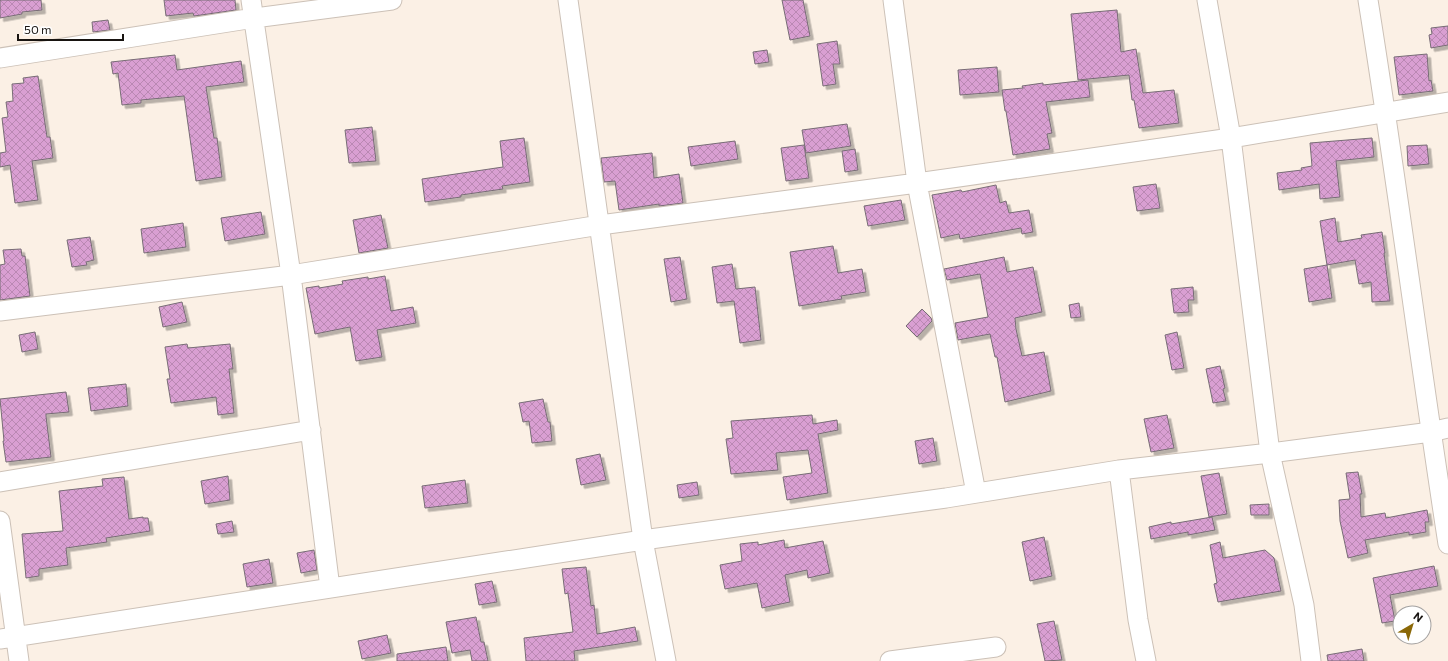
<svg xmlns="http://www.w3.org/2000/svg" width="1448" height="661" viewBox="0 0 1448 661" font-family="Commissioner,sans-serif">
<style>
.building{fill:url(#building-cross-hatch);stroke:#776c75;filter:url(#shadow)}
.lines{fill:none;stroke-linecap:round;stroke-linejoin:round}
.minor-casing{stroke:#ccc1b7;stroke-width:21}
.minor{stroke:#fff;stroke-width:19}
</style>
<defs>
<pattern id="building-cross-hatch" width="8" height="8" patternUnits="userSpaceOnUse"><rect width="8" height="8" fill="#d99fd2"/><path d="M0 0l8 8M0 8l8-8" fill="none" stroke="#ba88b3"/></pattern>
<filter id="shadow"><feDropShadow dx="3.5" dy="3.5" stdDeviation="0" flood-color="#0004"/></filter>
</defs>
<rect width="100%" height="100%" fill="#fbf0e5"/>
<!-- building -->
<path class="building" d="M 0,0 L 41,0 L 42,10 L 22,12 L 22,14 L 0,18 Z
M 164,0 L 235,0 L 236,10 L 194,16 L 193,13 L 166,16 Z
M 782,0 L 803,0 L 810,36 L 790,40 Z
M 1117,10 L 1121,52 L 1136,49 L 1143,93 L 1174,90 L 1179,123 L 1139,128 L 1134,100 L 1132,100 L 1129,75 L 1078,80 L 1071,14 Z
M 108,20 L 110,30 L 93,32 L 92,22 Z
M 1448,26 L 1448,45 L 1431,48 L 1429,35 L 1432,34 L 1431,28 Z
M 837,41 L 840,64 L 833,64 L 836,84 L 823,86 L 817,44 Z
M 767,50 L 769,62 L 755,64 L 753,52 Z
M 1427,54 L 1429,81 L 1431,80 L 1433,91 L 1399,95 L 1394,57 Z
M 175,55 L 177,70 L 241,61 L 244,82 L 206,87 L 214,138 L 217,138 L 222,177 L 196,181 L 184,96 L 141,100 L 141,103 L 122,105 L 118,73 L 113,74 L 111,62 Z
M 997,67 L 999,92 L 960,95 L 958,70 Z
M 38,76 L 47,137 L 50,137 L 53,158 L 32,161 L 38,200 L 15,203 L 10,165 L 0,167 L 0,153 L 6,152 L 2,118 L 8,117 L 6,102 L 13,101 L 12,84 L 24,83 L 23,78 Z
M 1088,80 L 1090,97 L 1046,102 L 1052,133 L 1047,134 L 1050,149 L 1013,155 L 1006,111 L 1005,111 L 1002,90 L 1023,88 L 1022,86 L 1043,83 L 1043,85 Z
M 847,124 L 851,146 L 806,153 L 802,130 Z
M 372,127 L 376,161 L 349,163 L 345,130 Z
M 524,138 L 530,182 L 502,186 L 503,189 L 461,195 L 461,197 L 425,202 L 422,179 L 503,167 L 500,141 Z
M 1372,138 L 1374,157 L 1336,161 L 1340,197 L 1320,199 L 1319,184 L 1279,190 L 1277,173 L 1302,170 L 1301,168 L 1312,166 L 1310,143 Z
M 735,141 L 738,159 L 691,166 L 688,147 Z
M 804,145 L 809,178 L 786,181 L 781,148 Z
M 1427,145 L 1429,164 L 1408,166 L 1407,146 Z
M 855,149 L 858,170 L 845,172 L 842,151 Z
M 652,153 L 654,178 L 679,174 L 683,203 L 659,206 L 659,204 L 619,210 L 615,181 L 604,182 L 601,158 Z
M 1156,184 L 1160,208 L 1137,211 L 1133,187 Z
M 996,185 L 1000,203 L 1006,201 L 1009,213 L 1029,210 L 1033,232 L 1022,234 L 1021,228 L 960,239 L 959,234 L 941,238 L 932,195 L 961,190 L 962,192 Z
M 901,200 L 905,220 L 868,226 L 864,206 Z
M 261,212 L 265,234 L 225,241 L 221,218 Z
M 381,215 L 388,248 L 359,253 L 353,220 Z
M 1335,218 L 1338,242 L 1362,238 L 1361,235 L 1382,232 L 1385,253 L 1384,253 L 1390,301 L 1372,302 L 1371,282 L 1359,284 L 1355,260 L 1327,265 L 1320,221 Z
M 183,223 L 186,247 L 144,253 L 141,229 Z
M 90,237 L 94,260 L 86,262 L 87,265 L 72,267 L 67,240 Z
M 833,246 L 838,273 L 862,269 L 866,292 L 841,296 L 842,299 L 799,306 L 790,252 Z
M 21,249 L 22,256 L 25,256 L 30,296 L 0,300 L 0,265 L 5,264 L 3,250 Z
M 680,257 L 687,299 L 671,302 L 664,259 Z
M 1004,257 L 1007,272 L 1033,267 L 1042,312 L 1015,318 L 1016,329 L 1022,356 L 1044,352 L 1051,391 L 1005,402 L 997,357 L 995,357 L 990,334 L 958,340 L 955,323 L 988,317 L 980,274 L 947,280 L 944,269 Z
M 732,264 L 736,289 L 755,287 L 761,340 L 740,343 L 734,301 L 717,303 L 712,267 Z
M 1327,265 L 1332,298 L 1309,302 L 1304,269 Z
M 385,276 L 391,311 L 413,307 L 416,323 L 377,330 L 382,357 L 356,361 L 350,327 L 315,334 L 306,288 L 319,286 L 319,288 L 343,284 L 342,281 L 368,277 L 368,279 Z
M 1193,287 L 1194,300 L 1188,300 L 1189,312 L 1174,313 L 1171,289 Z
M 182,302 L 187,322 L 163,327 L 159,307 Z
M 1079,303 L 1081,317 L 1071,318 L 1069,305 Z
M 922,309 L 931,318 L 932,321 L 917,337 L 906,326 Z
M 35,332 L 38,349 L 22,352 L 19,335 Z
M 1177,332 L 1184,368 L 1172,370 L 1165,335 Z
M 187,344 L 188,348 L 230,344 L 233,369 L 229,369 L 234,413 L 218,415 L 216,397 L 171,403 L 167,379 L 170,379 L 165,347 Z
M 1220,366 L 1225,388 L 1223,389 L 1226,401 L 1213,403 L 1206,369 Z
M 126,384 L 128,406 L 91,411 L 88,388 Z
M 66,392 L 69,412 L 46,414 L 46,416 L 51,457 L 6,462 L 3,441 L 4,441 L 0,399 Z
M 543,399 L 548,422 L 550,422 L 552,441 L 532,443 L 529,421 L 523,422 L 519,403 Z
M 812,415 L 813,424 L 837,420 L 838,430 L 818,434 L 828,493 L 787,500 L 783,477 L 812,473 L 808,450 L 776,453 L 778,470 L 731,474 L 726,439 L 733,438 L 731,421 Z
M 1167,415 L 1174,448 L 1151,452 L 1144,419 Z
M 933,438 L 937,461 L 919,464 L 915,441 Z
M 600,454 L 606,480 L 581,485 L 576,459 Z
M 1358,472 L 1362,494 L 1360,494 L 1361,517 L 1385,513 L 1386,518 L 1427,510 L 1429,522 L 1425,522 L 1426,532 L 1409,535 L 1409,532 L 1365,540 L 1368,553 L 1348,558 L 1340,521 L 1339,500 L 1350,499 L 1346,473 Z
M 1219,473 L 1227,514 L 1209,517 L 1201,476 Z
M 228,476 L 230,500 L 205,504 L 201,481 Z
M 124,477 L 129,519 L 143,517 L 143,518 L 148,518 L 150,531 L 106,538 L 107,542 L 66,548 L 68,565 L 39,569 L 39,576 L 26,578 L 22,534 L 63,531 L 59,491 L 103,486 L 102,479 Z
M 465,480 L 468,503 L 425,508 L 422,486 Z
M 697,482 L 699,495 L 679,498 L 677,485 Z
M 1269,504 L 1269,515 L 1251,515 L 1250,505 Z
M 1212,517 L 1215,530 L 1188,535 L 1188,532 L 1151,539 L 1149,527 L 1171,522 L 1171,524 Z
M 232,521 L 234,532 L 218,534 L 216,524 Z
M 1044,537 L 1052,576 L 1030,581 L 1022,542 Z
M 784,540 L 785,548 L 823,541 L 830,573 L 808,578 L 807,570 L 785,575 L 790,602 L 762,608 L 757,583 L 725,589 L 720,565 L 742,561 L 740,544 L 758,542 L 758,545 Z
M 1220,542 L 1223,558 L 1265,550 L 1274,558 L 1281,591 L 1218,602 L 1214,584 L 1217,583 L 1210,545 Z
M 314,550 L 317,570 L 301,573 L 297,553 Z
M 269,559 L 273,583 L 247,587 L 243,564 Z
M 1434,566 L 1438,586 L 1390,595 L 1395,621 L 1382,623 L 1373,578 Z
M 586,567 L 591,606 L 594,605 L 597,634 L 635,627 L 638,641 L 574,651 L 575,661 L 526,661 L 524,638 L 573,632 L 568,593 L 565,594 L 562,569 Z
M 492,581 L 497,602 L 479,605 L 475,584 Z
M 476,617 L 481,642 L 484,642 L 488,661 L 472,661 L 470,650 L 452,653 L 446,622 Z
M 1054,621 L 1062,660 L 1045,661 L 1037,624 Z
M 387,635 L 391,653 L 362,659 L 358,641 Z
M 446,647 L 448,661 L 397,661 L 397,654 Z
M 1362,649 L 1364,661 L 1328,661 L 1327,655 Z"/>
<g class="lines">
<defs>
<path id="minor" d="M 251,0 L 291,275 L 330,588
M 568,0 L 643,540 L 666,661
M 893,0 L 917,183 L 976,493
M 1207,0 L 1231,138 L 1270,453 L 1304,605 L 1311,661
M 1368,0 C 1397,181 1420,363 1448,544
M 0,58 L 254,18 L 392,0
M 0,311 L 291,275 L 600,225 L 917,183 L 1231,138 L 1448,102
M 1119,470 L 1138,620 L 1146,661
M 0,482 L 311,430
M 0,521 L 19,661
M 0,639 L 643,540 L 946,498 L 1119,470 L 1270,453 L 1431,432 L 1448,428
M 890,661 L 996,647"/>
</defs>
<!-- minor casing -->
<use href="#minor" class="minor-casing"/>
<!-- minor -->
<use href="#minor" class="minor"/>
</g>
<!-- north arrow -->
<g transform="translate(1412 625) rotate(38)"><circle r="19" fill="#ffffff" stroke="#a3a1a0"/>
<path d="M0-3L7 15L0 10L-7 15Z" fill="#8b6807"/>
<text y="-6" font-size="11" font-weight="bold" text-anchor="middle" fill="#181411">N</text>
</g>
<!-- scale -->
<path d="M18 34v6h105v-6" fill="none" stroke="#181411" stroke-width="2"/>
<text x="24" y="34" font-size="12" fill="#181411" stroke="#ffffff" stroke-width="3" paint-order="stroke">50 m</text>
</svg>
